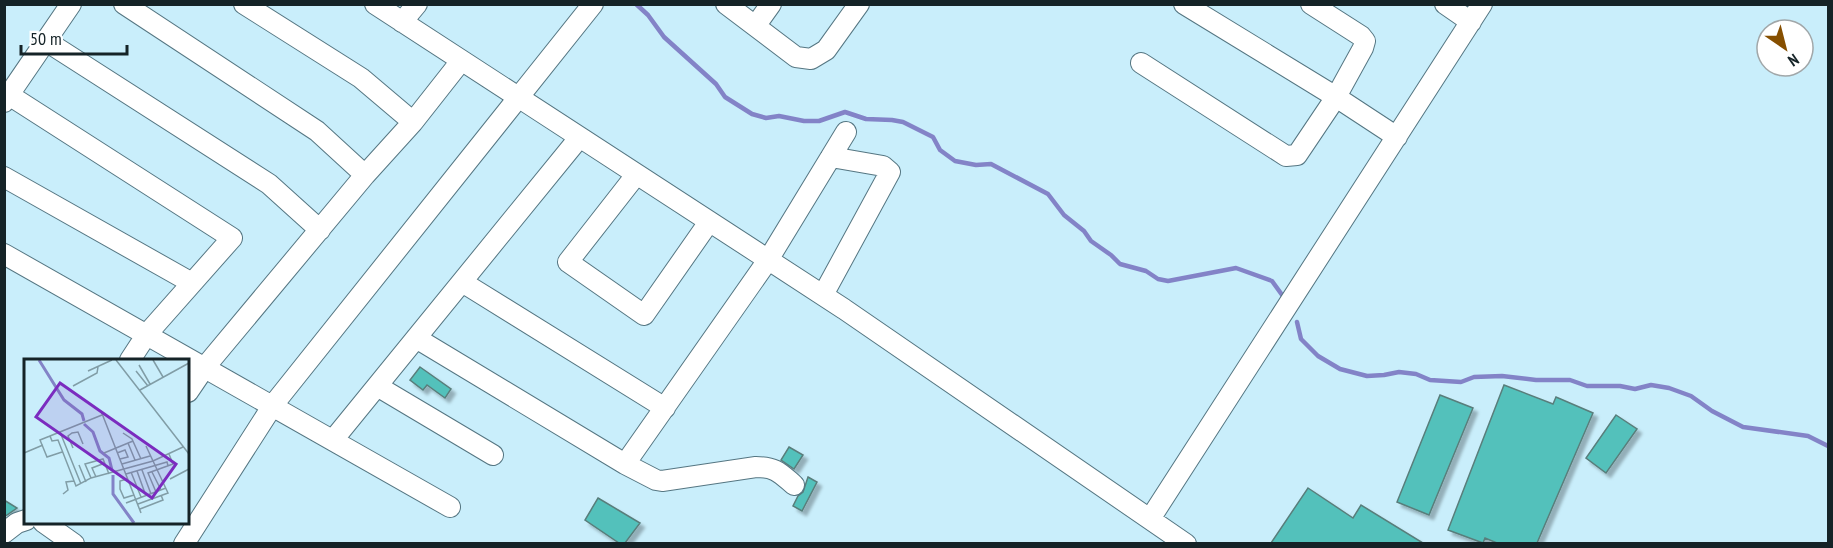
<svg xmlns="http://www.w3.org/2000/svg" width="1833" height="548" viewBox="0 0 1833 548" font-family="'PT Sans Narrow',sans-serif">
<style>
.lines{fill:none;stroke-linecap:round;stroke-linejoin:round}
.stream{stroke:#8383c7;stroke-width:4.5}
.building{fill:#53c1bb;stroke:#597e7b;stroke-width:1.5;filter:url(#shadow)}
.minor-casing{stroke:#557682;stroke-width:22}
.minor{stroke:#fff;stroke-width:20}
.inset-river{fill:none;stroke:#8383c7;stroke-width:3}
.inset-road{fill:none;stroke:#819da6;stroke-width:1.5}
.view{fill:#7b2cbf;fill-opacity:0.15;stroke:#7b2cbf;stroke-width:3}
.inset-edge{fill:none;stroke:#152327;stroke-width:3}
</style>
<defs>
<filter id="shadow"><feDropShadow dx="4.5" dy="4.5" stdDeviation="1.5" flood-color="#0004"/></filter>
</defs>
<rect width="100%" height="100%" fill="#c9eefb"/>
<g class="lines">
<!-- stream -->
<path class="stream" d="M 636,4 L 648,15 L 664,37 L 716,84 L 725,97 L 752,114 L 766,118 L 779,116 L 804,121 L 819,121 L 845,112 L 866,119 L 892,120 L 903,122 L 933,137 L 940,150 L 955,161 L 976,165 L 991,164 L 1048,194 L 1064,215 L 1084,231 L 1091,241 L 1111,255 L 1120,264 L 1146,271 L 1158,279 L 1168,281 L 1236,268 L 1272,281 L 1285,299
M 1297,322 L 1301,339 L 1318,356 L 1340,369 L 1367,376 L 1384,375 L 1399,372 L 1416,374 L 1430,380 L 1461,382 L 1474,377 L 1502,376 L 1536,380 L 1570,380 L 1587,386 L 1620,386 L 1635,389 L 1651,385 L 1669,388 L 1691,396 L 1712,411 L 1743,427 L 1808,436 L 1828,446"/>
</g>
<!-- building -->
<path class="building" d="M 420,367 L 451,389 L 445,398 L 427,385 L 423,390 L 410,380 Z
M 1504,385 L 1553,404 L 1556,397 L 1593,413 L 1537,543 L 1497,543 L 1485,538 L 1483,543 L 1448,530 Z
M 1440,395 L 1473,408 L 1429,515 L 1397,502 Z
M 1616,415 L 1637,429 L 1606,473 L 1586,458 Z
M 789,447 L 803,455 L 794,469 L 781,460 Z
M 808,477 L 817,482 L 802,511 L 793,506 L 798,496 L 803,492 Z
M 1308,488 L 1353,518 L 1361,505 L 1423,543 L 1271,543 Z
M 598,498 L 640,523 L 625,543 L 619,543 L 585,520 Z
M 4,500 L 17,508 L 4,517 Z"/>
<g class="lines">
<defs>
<path id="minor" d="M 124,4 L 317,131 L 365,175
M 244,4 L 361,78 L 413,122
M 375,4 L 844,309 L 1186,544
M 726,4 L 796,57 L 811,59 L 826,50 L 859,4
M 1184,4 L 1336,97 L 1397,137
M 1445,4 L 1471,22
M 402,22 L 417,4
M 756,25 L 771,4
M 46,41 L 269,184 L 320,230
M 1141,63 L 1286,156 L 1297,155 L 1336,97 L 1363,48 L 1365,41 L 1361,36 L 1311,4
M 9,95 L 232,238 L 147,334 L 130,360
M 4,102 L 71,4
M 636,175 L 568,262 L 644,315 L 709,222
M 4,177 L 192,283
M 4,254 L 450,507
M 462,282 L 665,408
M 823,295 L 890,172 L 883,166 L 831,157
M 416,338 L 625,464 L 656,480 L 662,481 L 756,467 C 776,467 780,473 794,485
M 377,386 L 493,455
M 188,392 L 205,367 L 365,175 L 413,122 L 461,61
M 333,440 L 579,138
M 625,464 L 768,260 L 846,132
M 1150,519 L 1482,4
M 43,522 L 74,544
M 4,533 L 17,523 L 26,520
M 184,544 L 273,405 L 593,4"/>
</defs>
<!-- minor casing -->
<use href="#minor" class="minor-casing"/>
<!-- minor -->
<use href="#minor" class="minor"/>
</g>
<!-- overview -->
<g transform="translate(24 359)">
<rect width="165" height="165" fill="#c9eefb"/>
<path class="inset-river" d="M 15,1 L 40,41 L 58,55 L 60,62M 60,65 L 69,73 L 76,92 L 85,99 L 88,111M 89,116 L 89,135 L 110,164"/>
<path class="inset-road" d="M 92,1 L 165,95M 129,1 L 139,18M 115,6 L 126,25M 64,12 L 88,1M 112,12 L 124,27M 49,27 L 73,14 L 74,8M 116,31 L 165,4M 77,52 L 117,154M 78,56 L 26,77 L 28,82 L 34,81 L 52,127 L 67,119 L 61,105 L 79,100 L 85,115M 36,73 L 57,125M 99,74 L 108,80 L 117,100M 26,77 L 16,81 L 23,98 L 38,93M 104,84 L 111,101M 49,89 L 44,77 L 48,74 L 54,73 L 59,85M 0,94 L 19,86M 80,94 L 109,82M 93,94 L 101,91 L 104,98 L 96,100M 98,105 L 126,97M 55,106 L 62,123M 118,111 L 127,135M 113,112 L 122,137M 107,113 L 117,138M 128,113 L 137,131M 102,115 L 143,103 L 144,107M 72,118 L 68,109 L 81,104M 67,119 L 129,102 L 159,88M 103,120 L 96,122 L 96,130 L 100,139 L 110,136M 146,120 L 165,110M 132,133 L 124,114 L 149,105 L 145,95M 39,135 L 44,131 L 42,123 L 50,122M 102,144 L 142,129M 114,145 L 144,134 L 122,87M 116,150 L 139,141 L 137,136"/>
<path class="view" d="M 36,24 L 152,105 L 128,139 L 12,58 Z"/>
<rect width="165" height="165" class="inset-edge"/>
</g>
<!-- border -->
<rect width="1833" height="548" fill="none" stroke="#152327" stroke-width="12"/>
<!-- north arrow -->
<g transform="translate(1785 48) rotate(145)"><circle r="28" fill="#ffffff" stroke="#a1a7a9" stroke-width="1.5"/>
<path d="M0-4.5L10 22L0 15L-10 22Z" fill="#864f00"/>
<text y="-9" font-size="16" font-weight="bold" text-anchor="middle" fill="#152327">N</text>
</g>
<!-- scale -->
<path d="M21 45v9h106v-9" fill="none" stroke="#152327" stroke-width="3"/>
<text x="30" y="45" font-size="18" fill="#152327" stroke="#ffffff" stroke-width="4.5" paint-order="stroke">50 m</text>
</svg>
